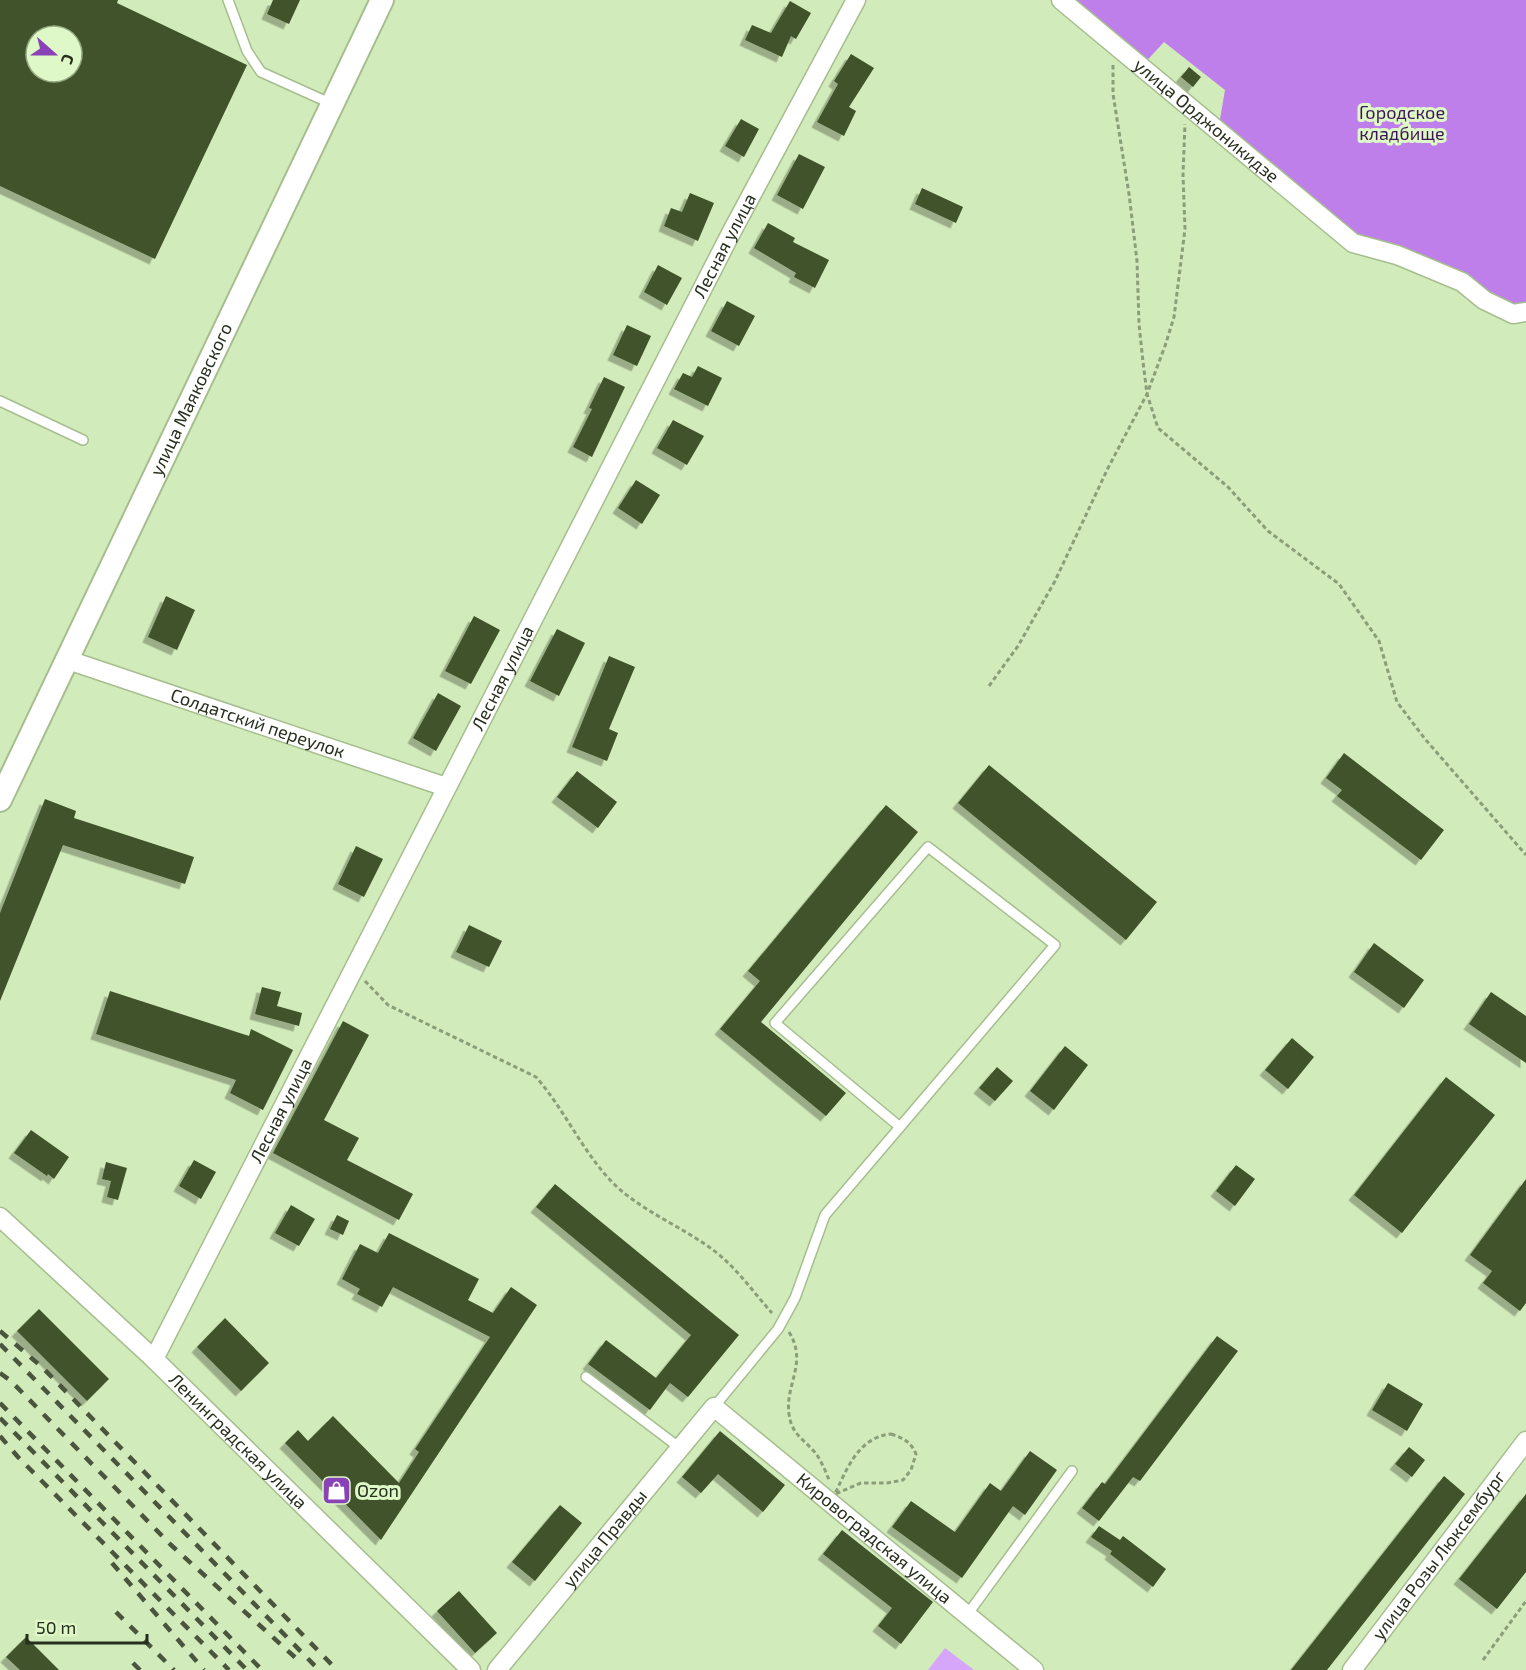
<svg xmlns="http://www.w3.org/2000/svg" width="1526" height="1670" viewBox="0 0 1526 1670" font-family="'Exo 2',sans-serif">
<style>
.green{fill:#d6a6fa}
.forest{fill:#be7feb}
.building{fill:#3f5329;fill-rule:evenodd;filter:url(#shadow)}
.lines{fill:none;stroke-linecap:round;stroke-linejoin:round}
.service-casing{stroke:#a6be8f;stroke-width:12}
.minor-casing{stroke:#a6be8f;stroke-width:21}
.tertiary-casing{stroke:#a6be8f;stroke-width:26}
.path{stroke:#8b9d79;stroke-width:3;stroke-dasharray:4.5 3;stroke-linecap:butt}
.service{stroke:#fff;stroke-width:9}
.minor{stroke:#fff;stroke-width:18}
.tertiary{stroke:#fff;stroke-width:22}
.rail{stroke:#49553d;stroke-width:4.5;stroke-dasharray:10 10;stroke-linecap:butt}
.labels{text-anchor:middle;stroke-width:6;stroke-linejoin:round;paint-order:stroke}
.park-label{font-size:18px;fill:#3d1456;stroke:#dff8c7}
.street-label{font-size:18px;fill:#262f1d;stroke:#dff8c7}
.poi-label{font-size:18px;fill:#262f1d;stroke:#dff8c7;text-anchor:start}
</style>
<defs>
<filter id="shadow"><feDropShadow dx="-5.5" dy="5.5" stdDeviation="0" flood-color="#0004"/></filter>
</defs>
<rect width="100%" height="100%" fill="#d2ebba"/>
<!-- green -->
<path class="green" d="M 945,1648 L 974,1670 L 928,1670 Z"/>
<!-- forest -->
<path class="forest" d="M 1061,0 L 1526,0 L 1526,312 L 1353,243 L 1218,131 L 1225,90 L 1164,42 L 1141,67 Z"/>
<!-- building -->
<path class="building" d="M 0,0 L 118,0 L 117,3 L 247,65 L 155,259 L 0,186 ZM 36,36 L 72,36 L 72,72 L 36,72 Z
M 273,0 L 300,0 L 289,24 L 267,14 Z
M 790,1 L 811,13 L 796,39 L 791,36 L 782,57 L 745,40 L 752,25 L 771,33 Z
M 851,54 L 874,68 L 849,107 L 856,111 L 844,136 L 817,122 L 838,84 L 834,81 Z
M 1189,67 L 1201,77 L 1193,87 L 1181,77 Z
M 741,119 L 759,129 L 744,157 L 725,146 Z
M 799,154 L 825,167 L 803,209 L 777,195 Z
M 922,188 L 963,207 L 956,223 L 915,204 Z
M 690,193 L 714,203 L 698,241 L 664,226 L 671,208 L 682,212 Z
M 768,223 L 795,238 L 793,242 L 829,260 L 815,288 L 794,277 L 796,273 L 754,248 Z
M 658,265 L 682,278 L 667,305 L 644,292 Z
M 727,301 L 755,316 L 739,346 L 711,331 Z
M 627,325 L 651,336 L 637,366 L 613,355 Z
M 698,366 L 722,378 L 708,406 L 674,389 L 683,373 L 692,377 Z
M 604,377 L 625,387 L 592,457 L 573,447 L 592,409 L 589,408 Z
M 673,420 L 704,436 L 687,465 L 657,448 Z
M 636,480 L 660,495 L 642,524 L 618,508 Z
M 166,596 L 195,610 L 177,650 L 148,637 Z
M 474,616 L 500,630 L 471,684 L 445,671 Z
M 557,629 L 585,643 L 559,696 L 530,681 Z
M 609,656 L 635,667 L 609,729 L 618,733 L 607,761 L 572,747 Z
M 438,693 L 461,706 L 436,751 L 413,738 Z
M 1344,753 L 1444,830 L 1421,860 L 1337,796 L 1342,790 L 1326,778 Z
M 989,765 L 1157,902 L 1126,940 L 958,803 Z
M 577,771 L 617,802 L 598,828 L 557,797 Z
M 45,799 L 76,811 L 74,818 L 194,857 L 185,884 L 63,845 L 0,1001 L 0,913 Z
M 886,805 L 918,832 L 761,1022 L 846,1093 L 826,1116 L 720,1029 L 760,981 L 748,971 Z
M 356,846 L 383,859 L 364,897 L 338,884 Z
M 469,925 L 502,941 L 489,967 L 456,952 Z
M 1374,943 L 1424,980 L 1404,1008 L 1354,972 Z
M 262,987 L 281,992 L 277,1006 L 302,1013 L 299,1026 L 255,1014 Z
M 110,991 L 249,1036 L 251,1029 L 293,1050 L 263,1110 L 230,1093 L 236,1080 L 96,1034 Z
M 1491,992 L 1526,1016 L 1526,1063 L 1469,1024 Z
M 343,1021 L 369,1035 L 324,1120 L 359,1138 L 347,1160 L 413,1194 L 399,1220 L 273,1153 Z
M 1292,1038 L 1314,1057 L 1288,1089 L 1265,1070 Z
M 1065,1046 L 1088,1065 L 1054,1110 L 1030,1091 Z
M 997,1067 L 1013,1081 L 995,1101 L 979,1088 Z
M 1446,1077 L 1495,1115 L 1402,1233 L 1354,1195 Z
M 31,1130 L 69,1157 L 54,1179 L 48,1174 L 47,1176 L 14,1153 Z
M 194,1160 L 216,1172 L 201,1199 L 179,1186 Z
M 106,1162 L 127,1168 L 118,1200 L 107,1197 L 111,1181 L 102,1179 Z
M 1236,1165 L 1255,1179 L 1235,1206 L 1216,1191 Z
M 1526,1179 L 1526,1303 L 1520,1311 L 1483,1283 L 1492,1271 L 1470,1255 Z
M 555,1184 L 739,1335 L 688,1397 L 670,1383 L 650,1410 L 588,1364 L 606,1340 L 656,1378 L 691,1335 L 536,1207 Z
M 291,1205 L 315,1219 L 299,1246 L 275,1233 Z
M 337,1215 L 349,1221 L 343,1235 L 330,1229 Z
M 389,1233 L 479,1279 L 468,1300 L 493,1313 L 511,1287 L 537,1305 L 381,1540 L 285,1443 L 298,1430 L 308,1441 L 333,1416 L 399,1483 L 419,1452 L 415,1449 L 490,1337 L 393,1287 L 382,1307 L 357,1294 L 360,1289 L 342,1279 L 360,1244 L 378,1253 Z
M 39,1309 L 109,1379 L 87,1401 L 17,1331 Z
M 225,1318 L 269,1363 L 241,1391 L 197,1347 Z
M 1217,1336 L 1238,1351 L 1140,1481 L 1133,1477 L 1099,1521 L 1082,1508 L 1102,1482 L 1105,1484 Z
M 1388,1383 L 1423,1404 L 1407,1431 L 1372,1410 Z
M 720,1431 L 785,1485 L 763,1512 L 718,1474 L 701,1493 L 682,1477 Z
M 1409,1447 L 1425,1460 L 1412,1477 L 1395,1464 Z
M 1030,1451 L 1057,1470 L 1025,1515 L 1013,1506 L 962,1578 L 892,1527 L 911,1501 L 955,1532 L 990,1483 L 1001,1491 Z
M 1444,1476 L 1465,1494 L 1327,1670 L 1291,1670 Z
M 1526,1494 L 1526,1572 L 1497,1609 L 1459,1579 Z
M 560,1505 L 582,1523 L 535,1581 L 512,1562 Z
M 1099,1526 L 1120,1540 L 1123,1536 L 1166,1569 L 1153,1587 L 1110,1554 L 1112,1551 L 1091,1537 Z
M 842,1530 L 933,1602 L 901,1644 L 878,1626 L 892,1608 L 823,1554 Z
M 459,1591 L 497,1633 L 475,1653 L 437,1611 Z
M 26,1637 L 59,1670 L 20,1670 L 6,1657 Z"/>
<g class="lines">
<defs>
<path id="service" d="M 228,0 L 247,51 L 261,72 L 332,104
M 0,401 L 83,440
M 586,1377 L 680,1448
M 714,1407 L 778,1329 L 795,1298 L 825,1215 L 1055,945 L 928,847 L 775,1023 L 900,1127
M 967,1615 L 1072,1471"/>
<g id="minor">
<path id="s1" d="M 1061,0 L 1353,243 L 1397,255 L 1462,282 L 1484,300 L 1513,314 L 1526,312"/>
<path id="s2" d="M 68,660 L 446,787"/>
<path id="s3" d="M 0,1217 L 154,1359 L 471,1670"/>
<path id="s4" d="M 154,1359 L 731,233 L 856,0"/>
<path id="s5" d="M 497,1670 L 714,1407 L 1034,1670"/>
<path id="s6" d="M 1352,1670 L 1526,1441"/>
</g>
<g id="tertiary">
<path id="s7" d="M 0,800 L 382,0"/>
</g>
</defs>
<!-- service casing -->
<use href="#service" class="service-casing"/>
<!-- minor casing -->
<use href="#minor" class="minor-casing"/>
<!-- tertiary casing -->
<use href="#tertiary" class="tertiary-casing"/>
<!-- path -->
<path class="path" d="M 1113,65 L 1113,94 L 1129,194 L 1137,261 L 1139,324 L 1143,362 L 1147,394 L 1158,428 L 1228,487 L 1268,531 L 1339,584 L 1379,641 L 1397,702 L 1425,739 L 1526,855
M 989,686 L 1018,646 L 1055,581 L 1108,468 L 1147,394 L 1165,346 L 1174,317 L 1185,229 L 1183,175 L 1185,124
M 365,981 L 388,1005 L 536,1077 C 565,1110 583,1153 614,1184 C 644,1213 684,1227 717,1253 C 739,1271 754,1293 772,1313
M 789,1332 C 810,1366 780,1388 791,1423 C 795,1436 809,1444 817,1455 C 822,1463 826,1472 829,1480
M 891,1434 C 903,1438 911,1442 916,1454 L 911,1470 L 903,1480 L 887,1483 L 861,1483 L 835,1494 C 847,1468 859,1437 891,1434 Z
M 1483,1660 L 1526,1601"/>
<!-- service -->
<use href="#service" class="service"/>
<!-- minor -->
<use href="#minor" class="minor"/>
<!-- tertiary -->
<use href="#tertiary" class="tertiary"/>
<!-- rail -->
<path class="rail" d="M 0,1331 L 43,1368 L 337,1670
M 0,1344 L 319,1670
M 0,1373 L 11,1381 L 171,1545 L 298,1660
M 0,1403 L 262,1670
M 0,1418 L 247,1670
M 0,1436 L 18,1457 L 229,1670
M 112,1563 L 204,1670
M 116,1612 L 174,1670
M 133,1663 L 140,1670"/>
</g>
<!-- icons -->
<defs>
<symbol id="shop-square" viewBox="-11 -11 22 22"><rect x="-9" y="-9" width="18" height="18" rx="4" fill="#8943b6" stroke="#dff8c7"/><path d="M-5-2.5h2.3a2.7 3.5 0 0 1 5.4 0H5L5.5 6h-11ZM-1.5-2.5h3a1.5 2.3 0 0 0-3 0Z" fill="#fff"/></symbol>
</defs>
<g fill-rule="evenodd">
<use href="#shop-square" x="320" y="1474" width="33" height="33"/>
</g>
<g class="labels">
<!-- park labels -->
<g class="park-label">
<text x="1402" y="119">Городское<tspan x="1402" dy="21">кладбище</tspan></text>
</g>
<!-- street labels -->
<g class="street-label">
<text dy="6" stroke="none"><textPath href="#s1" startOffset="189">улица Орджоникидзе</textPath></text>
<text dy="6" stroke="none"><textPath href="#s4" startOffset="1251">Лесная улица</textPath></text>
<text dy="6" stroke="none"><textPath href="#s7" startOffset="444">улица Маяковского</textPath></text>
<text dy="6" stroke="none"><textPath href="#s4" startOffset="765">Лесная улица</textPath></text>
<text dy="6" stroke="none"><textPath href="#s2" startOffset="200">Солдатский переулок</textPath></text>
<text dy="6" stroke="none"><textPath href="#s4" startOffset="279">Лесная улица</textPath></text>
<text dy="6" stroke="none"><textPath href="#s3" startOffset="327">Ленинградская улица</textPath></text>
<text dy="6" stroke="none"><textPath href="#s5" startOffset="170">улица Правды</textPath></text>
<text dy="6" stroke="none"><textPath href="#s5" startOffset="548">Кировоградская улица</textPath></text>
<text dy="6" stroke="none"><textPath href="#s6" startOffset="144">улица Розы Люксембург</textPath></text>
</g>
<!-- poi labels -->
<g class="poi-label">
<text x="357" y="1497">Ozon</text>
</g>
</g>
<!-- north arrow -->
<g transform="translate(54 54) rotate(111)"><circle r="28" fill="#dff8c7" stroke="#95a883" stroke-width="1.5"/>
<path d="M0-4.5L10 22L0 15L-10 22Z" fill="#8943b6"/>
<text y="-9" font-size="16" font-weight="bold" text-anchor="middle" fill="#262f1d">С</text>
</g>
<!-- scale -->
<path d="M27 1634v9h120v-9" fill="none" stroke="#262f1d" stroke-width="3"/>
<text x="36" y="1634" font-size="18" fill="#262f1d" stroke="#dff8c7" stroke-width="4.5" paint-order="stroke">50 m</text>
</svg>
